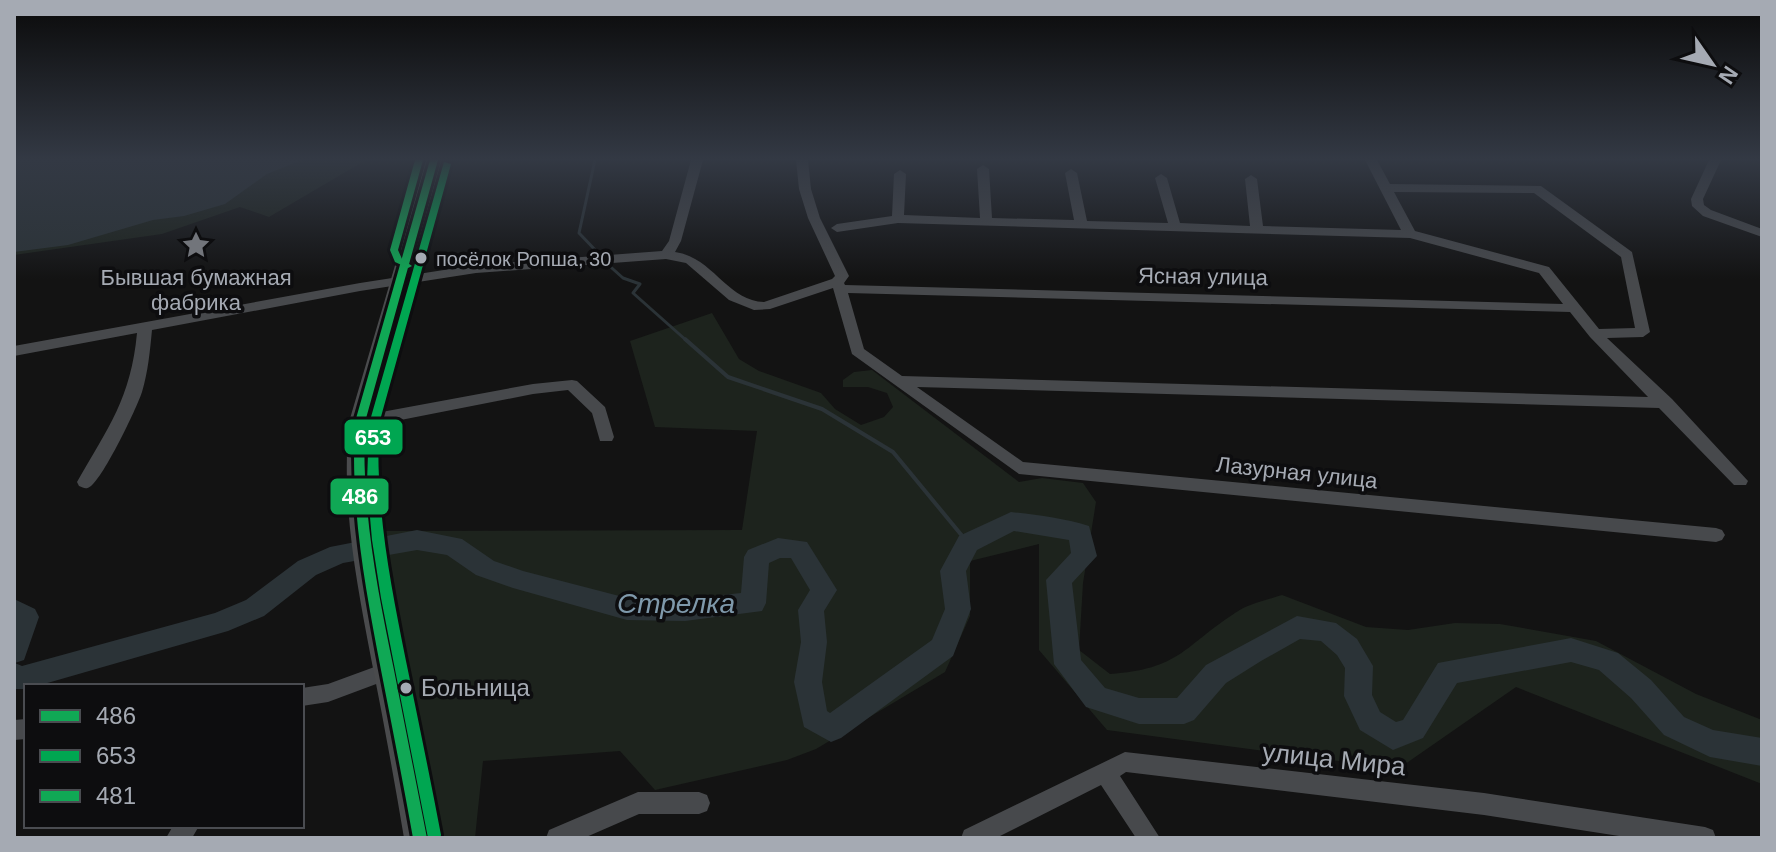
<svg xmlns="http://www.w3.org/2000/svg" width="1776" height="852" viewBox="0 0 1776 852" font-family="Helvetica,sans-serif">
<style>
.green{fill:#1d231d}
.water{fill:#2b3337}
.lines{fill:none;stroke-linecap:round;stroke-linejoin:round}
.stream-far1{stroke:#2b3337;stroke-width:3}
.stream{stroke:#2b3337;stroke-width:4}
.river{fill:#2b3337;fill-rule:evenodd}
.minor{fill:#47494c;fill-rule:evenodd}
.major{fill:#4a4b4d;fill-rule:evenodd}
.bus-1-casing{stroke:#0d0d0f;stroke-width:6}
.bus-2-casing{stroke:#0d0d0f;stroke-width:6}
.bus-3-casing{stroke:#0d0d0f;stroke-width:6}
.bus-1{fill:#10a855;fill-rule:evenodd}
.bus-2{fill:#00a651;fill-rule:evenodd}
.bus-3{fill:#10a855;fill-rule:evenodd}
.bus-dot{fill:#a5aab3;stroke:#0d0d0f;stroke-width:3}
.labels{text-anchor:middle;stroke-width:7;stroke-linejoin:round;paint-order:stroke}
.bus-label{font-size:20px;fill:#a5aab3;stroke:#0d0d0f;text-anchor:start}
.street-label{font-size:22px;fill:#a5aab3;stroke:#0d0d0f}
.poi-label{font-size:22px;fill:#a5aab3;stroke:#0d0d0f}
.near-bus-label{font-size:24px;fill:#a5aab3;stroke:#0d0d0f;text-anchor:start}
.near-street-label{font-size:26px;fill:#a5aab3;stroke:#0d0d0f}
.near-water-label{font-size:28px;font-style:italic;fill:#7f99ab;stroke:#0d0d0f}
.line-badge{stroke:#0d0d0f;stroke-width:3}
.badge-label{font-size:22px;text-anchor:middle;font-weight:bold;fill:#fff}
</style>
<rect width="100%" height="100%" fill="#131313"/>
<!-- green -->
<path class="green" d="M 14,160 L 366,160 L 269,217 L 240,207 L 162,234 L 14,255 Z
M 712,313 L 739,359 L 759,371 L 821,393 L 835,409 L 861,425 L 884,417 L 893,407 L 887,393 L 868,387 L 843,387 L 843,380 L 854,372 L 872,370 L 1019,482 L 1042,478 L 1083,483 L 1096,502 L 1083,583 L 1079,650 L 1110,674 C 1180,669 1183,647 1235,613 C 1248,604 1267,600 1282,595 L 1366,627 L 1408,630 L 1455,623 L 1500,624 L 1596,641 L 1696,694 L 1762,720 L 1762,784 L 1516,687 L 1398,769 L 1107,730 L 1039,650 L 1039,544 L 970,561 L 970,616 L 945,672 L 816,749 L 787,760 L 655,790 L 620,751 L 483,761 L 475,838 L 438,838 L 380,571 L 383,531 L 742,530 L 757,431 L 655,427 L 630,341 Z"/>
<!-- water -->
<path class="water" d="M 14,160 L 302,160 L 267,174 L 225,204 L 184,216 L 153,220 L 68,245 L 14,252 Z"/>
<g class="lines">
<!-- stream-far1 -->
<path class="stream-far1" d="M 595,160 L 579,233 L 601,256
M 604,261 L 623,278 L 640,284 L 633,293 L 687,341"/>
<!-- stream -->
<path class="stream" d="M 685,339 L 728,377 L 822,409 L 893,452 L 968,543"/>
<!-- river -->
<path class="river" d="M 1011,512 C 1038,515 1063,518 1089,526 L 1097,556 L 1072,583 L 1081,660 L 1105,688 L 1139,698 L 1177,698 L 1206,665 L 1297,616 L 1336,623 L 1357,639 L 1373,666 L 1372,695 L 1380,712 L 1396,722 L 1403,720 L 1438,663 L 1571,638 L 1618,653 L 1651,680 L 1684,717 L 1713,730 L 1762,738 L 1762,766 L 1710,757 L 1664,735 L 1631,698 L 1599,670 L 1571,662 L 1457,683 L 1423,738 L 1393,750 L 1360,730 L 1344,696 L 1345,668 L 1337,655 L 1321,641 L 1300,639 L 1261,661 L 1226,683 L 1194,720 L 1184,724 L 1139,724 L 1086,707 L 1054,664 L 1046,580 L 1071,553 L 1069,540 L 1014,531 L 977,550 L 966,571 L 971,609 L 953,656 L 841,738 L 831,742 L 804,727 L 794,682 L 801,642 L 798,610 L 810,590 L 791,558 L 780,558 L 769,563 L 766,603 L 762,611 L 685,621 L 627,620 L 513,588 L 476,575 L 447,555 L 417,550 L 343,563 L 316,575 L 264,616 L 228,631 L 37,686 L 26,686 L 26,689 L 14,689 L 14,599 L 35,609 L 39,617 L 24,660 L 15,663 L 22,666 L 215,613 L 246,600 L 298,561 L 330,547 L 417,530 L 462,539 L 494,561 L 523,571 L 627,598 L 685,599 L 741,593 L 744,557 L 748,550 L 778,538 L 807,542 L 837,590 L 824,611 L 827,642 L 822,682 L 827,711 L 830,713 L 932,640 L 945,609 L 940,571 L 959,536 Z"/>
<!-- minor -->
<path class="minor" d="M 691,160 L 703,160 L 681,241 L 675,252 C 713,257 727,301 764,302 L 832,279 L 835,276 L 808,218 L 799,189 L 796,160 L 808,160 L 811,189 L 820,218 L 849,276 L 844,283 L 845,285 L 1563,304 L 1539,273 L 1410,238 L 898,223 L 837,232 L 831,228 L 837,224 L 892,216 L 894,174 L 900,170 L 906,174 L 904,215 L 980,218 L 977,169 L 983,165 L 989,169 L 992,218 L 1074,220 L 1065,173 L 1071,169 L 1077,173 L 1087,221 L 1168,223 L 1155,178 L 1161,174 L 1167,178 L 1180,223 L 1250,226 L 1245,179 L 1251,175 L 1257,179 L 1263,226 L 1401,230 L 1365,160 L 1377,160 L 1390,184 L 1541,186 L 1632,252 L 1650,332 L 1643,337 L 1607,338 L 1672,399 L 1748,481 L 1746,485 L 1734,485 L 1659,408 L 917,387 L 1023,462 L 1716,528 L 1722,530 L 1725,535 L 1722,540 L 1716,542 L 1019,474 L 852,354 L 833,288 L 770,309 L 754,310 L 729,300 L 686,263 L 666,259 L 476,273 L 360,291 L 152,330 C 150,351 148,372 142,392 C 136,410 104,476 91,486 C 86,490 84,488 79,486 L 77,482 C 108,428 131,398 137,333 L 14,356 L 14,346 L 360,283 L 476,265 L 662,251 L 669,241 ZM 1394,192 L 1534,193 L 1621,257 L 1635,328 L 1599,329 L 1549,267 L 1415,231 ZM 848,293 L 1570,312 L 1590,337 L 1648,397 L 902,376 L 864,349 Z
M 1709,160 L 1721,160 L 1703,199 L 1704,205 L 1711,210 L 1762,229 L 1762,237 L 1703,216 L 1692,206 L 1691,199 Z
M 572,380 L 577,381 L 605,407 L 614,437 L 612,441 L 600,441 L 592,413 L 568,390 L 533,394 L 360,428 L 352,422 L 360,416 L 533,384 Z
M 388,662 L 395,665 L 398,671 L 395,677 L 328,702 L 302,706 L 302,688 L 328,684 Z
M 26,719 L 26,739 L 14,740 L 14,720 Z
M 1125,752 L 1484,793 L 1705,827 L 1713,830 L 1716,838 L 1632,838 L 1484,815 L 1126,772 L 1120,776 L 1160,838 L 1136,838 L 1101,785 L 996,838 L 961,838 L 964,830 Z
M 638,792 L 699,792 L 707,795 L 710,803 L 707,811 L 699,814 L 639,814 L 584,838 L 546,838 L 549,830 Z
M 173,826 L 199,826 L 192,838 L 166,838 Z"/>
<!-- major -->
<path class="major" d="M 426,160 L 442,160 L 371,422 C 365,503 382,579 399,658 C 412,718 424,778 436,838 L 404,838 C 394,778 383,718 371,658 C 356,579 341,503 349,422 Z"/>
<defs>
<path id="bus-1" d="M 430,160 L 438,160 L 365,422 C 361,508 377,587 394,670 C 405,726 416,782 427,838 L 413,838 C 403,782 392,726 381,670 C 365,586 350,508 355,422 Z"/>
<path id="bus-2" d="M 444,162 L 451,164 L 379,424 C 375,506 390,581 406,661 C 418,719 430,777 441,835 L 440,838 L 428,838 L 381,598 L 372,540 L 367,483 L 369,424 Z"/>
<path id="bus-3" d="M 415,160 L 423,160 L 398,250 L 402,259 L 412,266 L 408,268 L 395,262 L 390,250 Z"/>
</defs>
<!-- bus-1 casing -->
<use href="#bus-1" class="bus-1-casing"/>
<!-- bus-2 casing -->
<use href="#bus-2" class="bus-2-casing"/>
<!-- bus-3 casing -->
<use href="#bus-3" class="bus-3-casing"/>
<!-- bus-1 -->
<use href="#bus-1" class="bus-1"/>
<!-- bus-2 -->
<use href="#bus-2" class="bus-2"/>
<!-- bus-3 -->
<use href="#bus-3" class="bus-3"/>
</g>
<!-- sky -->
<linearGradient id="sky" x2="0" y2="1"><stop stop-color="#0a0a0a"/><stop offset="0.57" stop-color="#333944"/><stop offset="1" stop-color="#333944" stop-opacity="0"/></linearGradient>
<rect width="1776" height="279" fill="url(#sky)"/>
<!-- icons -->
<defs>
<symbol id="sight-bare" viewBox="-9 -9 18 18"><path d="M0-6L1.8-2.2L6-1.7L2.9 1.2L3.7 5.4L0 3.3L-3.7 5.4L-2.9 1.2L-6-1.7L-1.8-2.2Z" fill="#72757b" stroke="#0d0d0f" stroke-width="2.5" paint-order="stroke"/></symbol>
</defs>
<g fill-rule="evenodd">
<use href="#sight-bare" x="176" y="225" width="40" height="40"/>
</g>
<!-- markers -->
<g class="bus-dot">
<circle cx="421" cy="258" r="7"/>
<circle cx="406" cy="688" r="7"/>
</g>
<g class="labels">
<!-- bus labels -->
<g class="bus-label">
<text x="436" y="266">посёлок Ропша, 30</text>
</g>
<!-- street labels -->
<g class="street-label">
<text transform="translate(1203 276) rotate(1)" y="8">Ясная улица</text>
<text transform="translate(1297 472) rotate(6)" y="8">Лазурная улица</text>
</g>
<!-- poi labels -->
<g class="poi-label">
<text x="196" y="285">Бывшая бумажная<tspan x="196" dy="25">фабрика</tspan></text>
</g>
<!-- near-bus labels -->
<g class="near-bus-label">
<text x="421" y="696">Больница</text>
</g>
<!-- near-street labels -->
<g class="near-street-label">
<text transform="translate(1334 759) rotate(6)" y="9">улица Мира</text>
</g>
<!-- near-water labels -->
<g class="near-water-label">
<text x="676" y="613">Стрелка</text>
</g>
</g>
<g class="line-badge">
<rect x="343" y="418" width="61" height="38" rx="8" fill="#00a651"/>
<rect x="329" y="477" width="61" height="39" rx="8" fill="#10a855"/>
</g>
<g class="badge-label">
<text x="373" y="445">653</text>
<text x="360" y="504">486</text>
</g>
<!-- border -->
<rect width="1776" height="852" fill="none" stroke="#a5aab3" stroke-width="32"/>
<!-- legend -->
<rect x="24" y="684" width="280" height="144" fill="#0d0d0f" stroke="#4a4c51" stroke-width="2"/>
<rect x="40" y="710" width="40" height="12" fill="#10a855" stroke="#4a4c51" stroke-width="2"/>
<text x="96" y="724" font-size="24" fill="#a5aab3">486</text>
<rect x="40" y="750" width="40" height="12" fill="#00a651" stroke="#4a4c51" stroke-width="2"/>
<text x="96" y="764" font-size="24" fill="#a5aab3">653</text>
<rect x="40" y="790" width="40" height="12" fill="#10a855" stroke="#4a4c51" stroke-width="2"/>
<text x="96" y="804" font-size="24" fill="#a5aab3">481</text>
<!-- north arrow -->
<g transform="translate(1712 64) rotate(124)" stroke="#0d0d0f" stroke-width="6" paint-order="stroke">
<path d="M0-6L14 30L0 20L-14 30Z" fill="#a5aab3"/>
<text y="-12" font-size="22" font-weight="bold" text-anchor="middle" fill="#a5aab3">N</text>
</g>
</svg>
